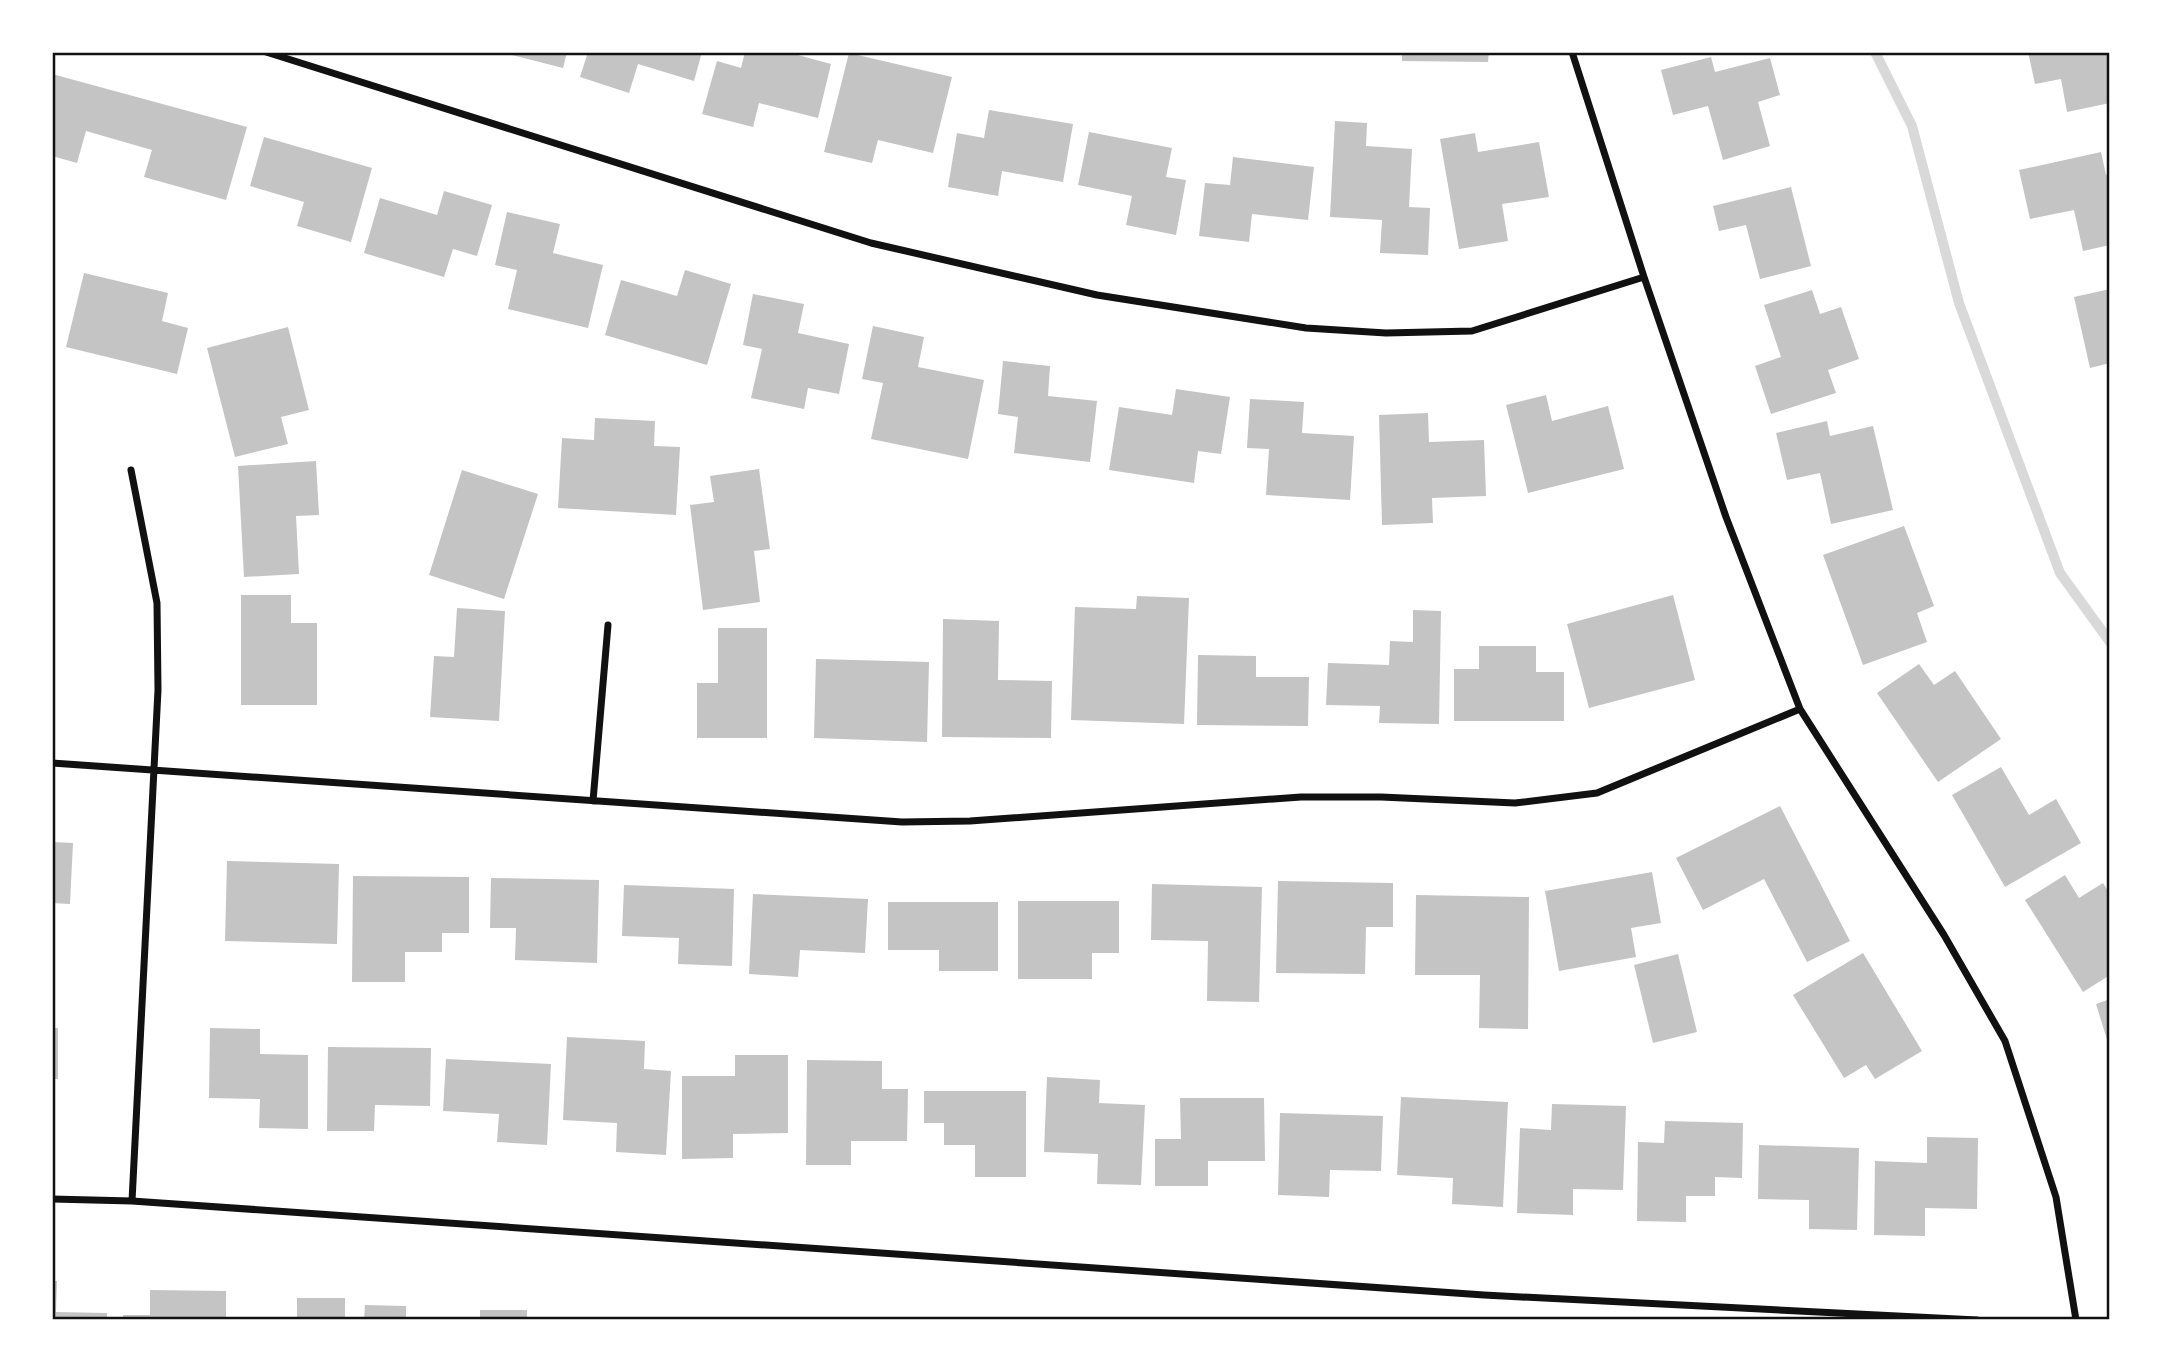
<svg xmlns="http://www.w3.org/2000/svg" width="2162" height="1372" viewBox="0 0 2162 1372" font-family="Figtree,sans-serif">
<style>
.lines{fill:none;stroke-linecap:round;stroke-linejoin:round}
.stream{stroke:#d9d9d9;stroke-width:10}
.building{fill:#c4c4c4}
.minor{stroke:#111;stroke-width:7}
.neatline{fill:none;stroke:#111;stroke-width:2.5}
</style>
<rect width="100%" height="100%" fill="#fff"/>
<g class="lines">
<!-- stream -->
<path class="stream" d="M 1875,52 L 1912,126 L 1959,303 L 2060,573 L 2110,642"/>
</g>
<!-- building -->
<path class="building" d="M 512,52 L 567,52 L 563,68 L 512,55 Z
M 588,52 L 702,52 L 694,81 L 638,64 L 629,93 L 580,77 Z
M 745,52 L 787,52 L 831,64 L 818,118 L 759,103 L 753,127 L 702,114 L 717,61 L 741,68 Z
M 1402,52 L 1489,52 L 1488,62 L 1402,61 Z
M 2028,52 L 2110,52 L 2110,103 L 2067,112 L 2061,79 L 2035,84 Z
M 849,53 L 952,77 L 933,153 L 878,140 L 872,163 L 824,152 Z
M 1711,57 L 1715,72 L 1770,58 L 1780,95 L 1758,102 L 1770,146 L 1723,160 L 1708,106 L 1673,115 L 1661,70 Z
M 52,74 L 247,127 L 226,200 L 144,177 L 152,150 L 86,131 L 77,163 L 52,156 Z
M 989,110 L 1073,124 L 1063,182 L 1002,171 L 998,196 L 948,187 L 957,133 L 984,138 Z
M 1335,121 L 1367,123 L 1366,146 L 1412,149 L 1409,207 L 1430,208 L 1428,255 L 1380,253 L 1382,220 L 1330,217 Z
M 1089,132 L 1172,148 L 1166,177 L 1186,180 L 1176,235 L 1126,225 L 1132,196 L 1078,185 Z
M 1475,133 L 1478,152 L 1539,142 L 1549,197 L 1502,204 L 1508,241 L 1459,249 L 1440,139 Z
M 264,137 L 372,168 L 351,242 L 297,226 L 304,202 L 250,186 Z
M 2101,152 L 2106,175 L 2110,174 L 2110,245 L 2083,251 L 2074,210 L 2030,219 L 2019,170 Z
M 1233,157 L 1314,167 L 1308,220 L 1252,214 L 1249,242 L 1199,236 L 1205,183 L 1230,185 Z
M 1791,187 L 1811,266 L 1760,279 L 1746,225 L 1719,231 L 1713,206 Z
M 444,191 L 492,205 L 477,256 L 453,249 L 444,277 L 364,253 L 380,198 L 437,215 Z
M 507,212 L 560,224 L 553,253 L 603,265 L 588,328 L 508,309 L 517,270 L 495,265 Z
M 685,270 L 731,284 L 707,365 L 605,335 L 621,280 L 677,296 Z
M 84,273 L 168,293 L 162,321 L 188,328 L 177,374 L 66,347 Z
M 2110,289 L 2110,363 L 2090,368 L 2074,297 Z
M 1812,290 L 1820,314 L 1841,307 L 1859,359 L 1828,370 L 1836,393 L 1771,414 L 1755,366 L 1781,357 L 1764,305 Z
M 753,294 L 804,304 L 798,333 L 849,344 L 839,394 L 808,388 L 804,409 L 751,398 L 762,349 L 743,345 Z
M 873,326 L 924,337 L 918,367 L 984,380 L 968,459 L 871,439 L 883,383 L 862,379 Z
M 288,327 L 309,410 L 281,417 L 288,444 L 235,457 L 207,348 Z
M 1003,361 L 1050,366 L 1048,396 L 1097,401 L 1090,462 L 1014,453 L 1018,417 L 998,414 Z
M 1176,389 L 1230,397 L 1221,454 L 1198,451 L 1194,483 L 1109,470 L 1119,407 L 1172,415 Z
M 1546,395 L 1552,421 L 1608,406 L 1624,469 L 1528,493 L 1506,405 Z
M 1250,399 L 1304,402 L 1302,433 L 1354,436 L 1350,500 L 1266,495 L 1269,449 L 1247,448 Z
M 1428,413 L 1429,442 L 1484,440 L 1486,496 L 1432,498 L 1433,523 L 1382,525 L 1379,415 Z
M 595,418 L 655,421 L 654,446 L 680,447 L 676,515 L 558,508 L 562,438 L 594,440 Z
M 1827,421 L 1830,436 L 1873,426 L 1893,510 L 1831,524 L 1820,473 L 1787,480 L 1776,433 Z
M 316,461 L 319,515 L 296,516 L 299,574 L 244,577 L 238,466 Z
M 759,469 L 770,549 L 754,551 L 760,602 L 703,610 L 690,505 L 714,502 L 710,476 Z
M 462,470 L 538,494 L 504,599 L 429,575 Z
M 1904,526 L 1934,606 L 1917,613 L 1927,642 L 1863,665 L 1823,555 Z
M 241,595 L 291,595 L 291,623 L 317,623 L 317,705 L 241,705 Z
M 1673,595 L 1695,680 L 1589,708 L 1567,624 Z
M 1137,596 L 1189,598 L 1184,724 L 1071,720 L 1075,607 L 1136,609 Z
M 457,608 L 505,611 L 499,721 L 430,717 L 434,656 L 454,657 Z
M 1413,610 L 1441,611 L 1439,724 L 1379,723 L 1380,706 L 1326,705 L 1328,663 L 1389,665 L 1390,641 L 1413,642 Z
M 943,619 L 999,621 L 998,680 L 1052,681 L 1051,738 L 942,737 Z
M 718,628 L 767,628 L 767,738 L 697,738 L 697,683 L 718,683 Z
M 1479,646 L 1536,646 L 1536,672 L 1564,672 L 1564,721 L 1454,721 L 1454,669 L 1479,669 Z
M 1198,655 L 1256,656 L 1256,677 L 1309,677 L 1308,726 L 1197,725 Z
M 816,659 L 929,662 L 927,742 L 814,738 Z
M 1919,664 L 1934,685 L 1955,671 L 2001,739 L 1938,782 L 1877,693 Z
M 2001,767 L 2029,815 L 2056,799 L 2081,843 L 2005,887 L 1952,795 Z
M 1780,806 L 1850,941 L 1807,962 L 1764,879 L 1703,910 L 1676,858 Z
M 52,842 L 73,843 L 70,904 L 52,903 Z
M 227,861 L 339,864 L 337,944 L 225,941 Z
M 1652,872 L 1661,923 L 1631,928 L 1636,957 L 1559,971 L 1545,891 Z
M 2065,875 L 2079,898 L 2103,883 L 2110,894 L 2110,975 L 2083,992 L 2025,900 Z
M 353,876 L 469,877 L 469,933 L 442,933 L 442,952 L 405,952 L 405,982 L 352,982 Z
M 491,878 L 599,880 L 597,963 L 515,960 L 516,928 L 490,928 Z
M 1278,881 L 1393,883 L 1393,927 L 1366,927 L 1365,974 L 1276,973 Z
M 1152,884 L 1262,887 L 1259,1002 L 1207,1001 L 1208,941 L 1151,940 Z
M 624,885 L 734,889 L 732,966 L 678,964 L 679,938 L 622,936 Z
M 753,894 L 868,899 L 865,953 L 800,950 L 798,977 L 749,974 Z
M 1416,895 L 1529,897 L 1528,1029 L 1479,1028 L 1480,975 L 1415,975 Z
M 1018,901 L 1119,901 L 1119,953 L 1092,953 L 1092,979 L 1018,979 Z
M 888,902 L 998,902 L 998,971 L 939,971 L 939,950 L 888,950 Z
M 1863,953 L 1922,1051 L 1875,1079 L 1866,1065 L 1844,1078 L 1793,995 Z
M 1678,954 L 1697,1032 L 1653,1043 L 1634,965 Z
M 2110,999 L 2110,1045 L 2109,1046 L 2096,1004 Z
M 52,1028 L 58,1028 L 58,1079 L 52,1079 Z
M 210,1028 L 260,1029 L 260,1054 L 308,1055 L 308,1129 L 259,1128 L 260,1099 L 209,1098 Z
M 567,1037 L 645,1041 L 644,1069 L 671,1071 L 666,1155 L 616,1152 L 617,1123 L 563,1120 Z
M 328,1047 L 431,1048 L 430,1106 L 375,1105 L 374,1131 L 327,1131 Z
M 735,1055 L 788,1055 L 788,1133 L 733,1134 L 733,1158 L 682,1159 L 682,1076 L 735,1076 Z
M 446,1059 L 551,1064 L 547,1145 L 497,1142 L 499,1114 L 443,1111 Z
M 807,1060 L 882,1061 L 882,1089 L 908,1089 L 907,1141 L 851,1141 L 851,1165 L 806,1165 Z
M 1047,1077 L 1100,1080 L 1099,1103 L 1145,1105 L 1141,1185 L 1097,1184 L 1098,1154 L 1044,1152 Z
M 924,1091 L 1026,1091 L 1026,1177 L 975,1177 L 975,1145 L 944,1145 L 944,1123 L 924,1123 Z
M 1401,1097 L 1508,1102 L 1503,1207 L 1452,1204 L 1453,1178 L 1397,1175 Z
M 1180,1098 L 1264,1098 L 1265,1161 L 1208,1161 L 1208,1186 L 1155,1186 L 1155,1139 L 1181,1139 Z
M 1552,1104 L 1626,1106 L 1623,1190 L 1573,1189 L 1573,1215 L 1517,1213 L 1520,1128 L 1551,1130 Z
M 1280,1113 L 1383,1116 L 1381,1171 L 1330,1170 L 1329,1197 L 1278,1195 Z
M 1665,1121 L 1743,1123 L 1742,1178 L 1715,1177 L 1715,1196 L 1686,1196 L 1686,1222 L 1637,1221 L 1638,1142 L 1664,1143 Z
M 1927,1137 L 1978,1138 L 1977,1209 L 1925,1208 L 1925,1236 L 1874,1235 L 1875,1161 L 1927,1163 Z
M 1759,1145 L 1859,1148 L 1857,1230 L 1809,1229 L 1809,1200 L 1758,1199 Z
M 52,1281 L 57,1281 L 56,1312 L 107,1313 L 107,1320 L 52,1320 Z
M 150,1290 L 226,1291 L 226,1320 L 123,1320 L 123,1315 L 150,1315 Z
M 297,1298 L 345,1298 L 345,1320 L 297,1320 Z
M 365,1305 L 406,1306 L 406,1320 L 364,1320 Z
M 480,1310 L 527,1310 L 527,1320 L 480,1320 Z"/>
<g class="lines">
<!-- minor -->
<path class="minor" d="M 266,52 L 871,243 L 1097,295 L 1306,328 L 1386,333 L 1472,331 L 1644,277
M 1572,52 L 1644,277 L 1726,517 L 1800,709 L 1944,935 L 2005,1041 L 2056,1197 L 2076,1320
M 131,470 L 157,603 L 158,690 L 132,1201
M 52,763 L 902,822 L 970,821 L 1301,797 L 1381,797 L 1515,803 L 1597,793 L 1800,709
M 593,801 L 608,625
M 52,1199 L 132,1201 L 1484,1295 L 1977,1320"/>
</g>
<!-- border -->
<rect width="2162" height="1372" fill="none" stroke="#ffffff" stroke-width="108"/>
<rect x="54" y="54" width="2054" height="1264" class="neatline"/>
</svg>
